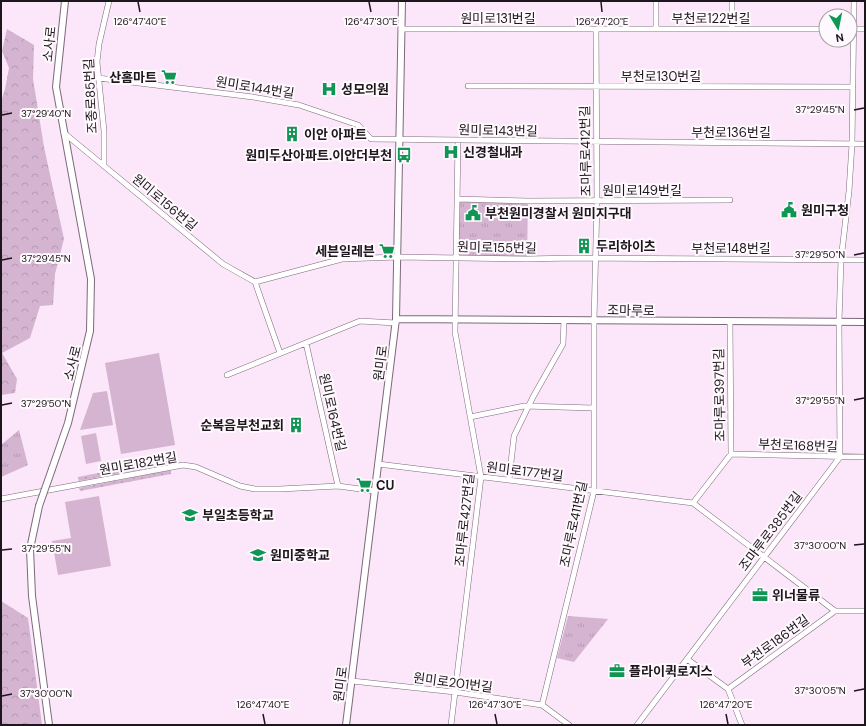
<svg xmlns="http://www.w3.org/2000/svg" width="866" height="726" viewBox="0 0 866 726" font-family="'DM Sans','Noto Sans KR',sans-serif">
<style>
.grass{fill:url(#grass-dots)}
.forest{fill:url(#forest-crowns)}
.park{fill:url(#park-tufts)}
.pitch{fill:#d4b4d0}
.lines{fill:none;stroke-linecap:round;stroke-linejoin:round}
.minor-casing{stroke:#7d6a7b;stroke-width:6}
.tertiary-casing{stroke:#7d6a7b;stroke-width:8}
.minor{stroke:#fff;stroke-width:5}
.tertiary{stroke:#fff;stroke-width:6}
.tertiary-bridge-casing{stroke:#7d6a7b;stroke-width:8;stroke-linecap:butt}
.tertiary-bridge{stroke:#fff;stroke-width:6}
.ticks{fill:none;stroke:#1e161d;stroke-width:1.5}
.labels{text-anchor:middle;stroke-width:4;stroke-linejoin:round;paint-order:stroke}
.street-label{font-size:13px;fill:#1e161d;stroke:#fef9fd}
.poi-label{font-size:13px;font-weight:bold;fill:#1e161d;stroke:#fef9fd;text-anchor:start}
.ticks-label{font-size:10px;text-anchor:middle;fill:#1e161d;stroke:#fef9fd;stroke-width:4;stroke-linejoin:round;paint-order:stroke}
</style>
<defs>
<pattern id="grass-dots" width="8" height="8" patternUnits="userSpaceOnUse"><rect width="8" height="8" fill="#d4b4d0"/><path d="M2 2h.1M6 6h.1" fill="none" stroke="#b69ab2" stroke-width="1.8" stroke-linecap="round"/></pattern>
<pattern id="forest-crowns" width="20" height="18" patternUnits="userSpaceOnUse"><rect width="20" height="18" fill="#d4b4d0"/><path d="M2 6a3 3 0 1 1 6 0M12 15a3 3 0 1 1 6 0" fill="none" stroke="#b69ab2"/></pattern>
<pattern id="park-tufts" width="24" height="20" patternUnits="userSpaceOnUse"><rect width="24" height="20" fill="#d4b4d0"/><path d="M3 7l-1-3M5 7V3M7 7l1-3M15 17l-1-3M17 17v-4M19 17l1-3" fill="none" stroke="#b69ab2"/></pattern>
</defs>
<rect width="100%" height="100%" fill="#fce6f9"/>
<!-- grass -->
<path class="grass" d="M 176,458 L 176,463 L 79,481 L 78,477 Z
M 171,470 L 171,474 L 80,491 L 79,488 Z"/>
<!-- forest -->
<path class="forest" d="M 7,29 L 34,45 L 33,79 L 44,147 L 64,239 L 55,274 L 53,305 L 40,306 L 30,338 L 2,353 L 17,379 L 15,393 L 1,395 L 1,102 L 5,89 L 9,68 L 2,51 Z
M 1,601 L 28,618 L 42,725 L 1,725 Z"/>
<!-- park -->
<path class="park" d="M 457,199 L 528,201 L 527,259 L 456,258 Z
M 19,430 L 28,465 L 1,477 L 1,445 Z
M 568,616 L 608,619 L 574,662 L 557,658 Z"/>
<!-- pitch -->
<path class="pitch" d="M 159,353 L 175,445 L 121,454 L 105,363 Z
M 107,391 L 113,425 L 80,430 L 93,393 Z
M 96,433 L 101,461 L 86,464 L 81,436 Z
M 99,496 L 111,566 L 58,575 L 52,541 L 71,538 L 65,502 Z"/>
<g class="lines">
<defs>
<path id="minor" d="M 656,1 L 656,29
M 732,1 L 732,29
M 401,29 L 826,29
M 850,29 L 865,29
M 98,78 L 253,97 L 299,105 L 358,125 L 371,139 L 865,144
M 468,86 L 853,87
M 64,133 L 223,264 L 255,282 L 342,259 L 397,257 L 527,259 L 573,258 L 865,260
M 104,166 L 104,131 L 97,62 L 99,44 L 109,1
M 457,199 L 528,201 L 730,200
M 255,282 L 280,353
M 306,343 L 338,486
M 227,375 L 360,321 L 396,323
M 470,417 L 524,406 L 594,408
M 731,454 L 865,457
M 378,464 L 693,503
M 509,480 L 514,436 L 533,397 L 563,344 L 564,320
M 1,499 L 183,465 L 196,467 L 240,486 L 255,489 L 280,489 L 338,486 L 375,491
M 693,503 L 835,611 L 865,611
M 693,503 L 731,454 L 730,322
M 687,659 L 728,689 L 742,725
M 352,681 L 455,692 L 542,705 L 569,725
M 728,689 L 835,611
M 542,705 L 594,491 L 594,321 L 597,201 L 596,29
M 451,725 L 481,477 L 455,332 L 458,140
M 637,725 L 840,457 L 839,322 L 841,260 L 849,191 L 852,144 L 854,1"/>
<path id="tertiary" d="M 396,319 L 865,322
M 52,469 L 68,423 L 90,331 L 91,279 L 56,87 L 65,1
M 39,506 L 30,549 L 32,596 L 49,725
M 346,725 L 396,319 L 402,1"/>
</defs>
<!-- minor casing -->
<use href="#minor" class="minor-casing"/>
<!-- tertiary casing -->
<use href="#tertiary" class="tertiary-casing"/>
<!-- minor -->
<use href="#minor" class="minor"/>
<!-- tertiary -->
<use href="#tertiary" class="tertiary"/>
<defs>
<path id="tertiary-bridge" d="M 39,506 L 52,469"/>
</defs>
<!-- tertiary-bridge casing -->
<use href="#tertiary-bridge" class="tertiary-bridge-casing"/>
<!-- tertiary-bridge -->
<use href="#tertiary-bridge" class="tertiary-bridge"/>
</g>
<!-- ticks -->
<path class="ticks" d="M 138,2 L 140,12M 369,2 L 371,12M 601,2 L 602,12M 854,110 L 864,108M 2,115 L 12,113M 854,255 L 864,253M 2,260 L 12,258M 854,400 L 864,398M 2,405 L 12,403M 854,545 L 864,544M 2,550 L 12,549M 854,691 L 864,689M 2,696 L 12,694M 263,714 L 265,724M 495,714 L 497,724M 726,714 L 728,724"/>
<!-- icons -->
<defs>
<symbol id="supermarket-bare" viewBox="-9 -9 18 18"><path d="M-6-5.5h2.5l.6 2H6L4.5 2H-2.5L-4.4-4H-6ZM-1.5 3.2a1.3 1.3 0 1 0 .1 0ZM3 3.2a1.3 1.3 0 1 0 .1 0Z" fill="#0f9554" stroke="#fef9fd" stroke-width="2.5" paint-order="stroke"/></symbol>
<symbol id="hospital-bare" viewBox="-9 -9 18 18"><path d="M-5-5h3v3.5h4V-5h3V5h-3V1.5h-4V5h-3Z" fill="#0f9554" stroke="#fef9fd" stroke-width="2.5" paint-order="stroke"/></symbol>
<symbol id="building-bare" viewBox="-9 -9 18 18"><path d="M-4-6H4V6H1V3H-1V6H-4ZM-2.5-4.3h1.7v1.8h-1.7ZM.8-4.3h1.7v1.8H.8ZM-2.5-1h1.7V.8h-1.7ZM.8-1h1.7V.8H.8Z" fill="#0f9554" stroke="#fef9fd" stroke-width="2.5" paint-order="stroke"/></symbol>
<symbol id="bus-bare" viewBox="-9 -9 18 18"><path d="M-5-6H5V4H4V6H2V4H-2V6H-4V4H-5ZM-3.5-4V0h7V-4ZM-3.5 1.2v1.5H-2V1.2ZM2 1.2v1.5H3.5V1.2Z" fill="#0f9554" stroke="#fef9fd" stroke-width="2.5" paint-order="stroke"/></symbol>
<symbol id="civic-bare" viewBox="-9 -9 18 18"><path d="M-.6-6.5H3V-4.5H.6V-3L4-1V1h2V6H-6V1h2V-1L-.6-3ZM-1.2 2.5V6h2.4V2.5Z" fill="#0f9554" stroke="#fef9fd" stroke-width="2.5" paint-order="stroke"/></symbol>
<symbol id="school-bare" viewBox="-9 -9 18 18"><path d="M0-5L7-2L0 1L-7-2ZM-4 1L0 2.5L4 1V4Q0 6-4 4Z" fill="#0f9554" stroke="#fef9fd" stroke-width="2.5" paint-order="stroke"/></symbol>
<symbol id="office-bare" viewBox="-9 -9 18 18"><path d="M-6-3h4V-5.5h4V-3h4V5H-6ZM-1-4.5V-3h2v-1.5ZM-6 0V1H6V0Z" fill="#0f9554" stroke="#fef9fd" stroke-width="2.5" paint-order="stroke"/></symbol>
</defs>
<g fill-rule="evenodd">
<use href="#supermarket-bare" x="158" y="66" width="22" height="22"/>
<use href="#hospital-bare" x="318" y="78" width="22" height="22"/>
<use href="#building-bare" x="281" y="123" width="22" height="22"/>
<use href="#hospital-bare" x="440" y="141" width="22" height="22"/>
<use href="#bus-bare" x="393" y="144" width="22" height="22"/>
<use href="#civic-bare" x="778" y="199" width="22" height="22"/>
<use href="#civic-bare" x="462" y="202" width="22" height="22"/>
<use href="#building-bare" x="573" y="235" width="22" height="22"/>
<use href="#supermarket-bare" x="376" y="240" width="22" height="22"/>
<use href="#building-bare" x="285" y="414" width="22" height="22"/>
<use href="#supermarket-bare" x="353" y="474" width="22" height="22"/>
<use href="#school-bare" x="179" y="504" width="22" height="22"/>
<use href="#school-bare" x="247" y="544" width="22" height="22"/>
<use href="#office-bare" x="749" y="584" width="22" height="22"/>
<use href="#office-bare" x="606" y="660" width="22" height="22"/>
</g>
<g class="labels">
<!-- street labels -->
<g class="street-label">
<text x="498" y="23">원미로131번길</text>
<text x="711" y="23">부천로122번길</text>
<text transform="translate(49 44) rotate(-84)" y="5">소사로</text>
<text x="661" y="81">부천로130번길</text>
<text transform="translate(255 87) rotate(9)" y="5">원미로144번길</text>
<text transform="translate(90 96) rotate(-93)" y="5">조종로85번길</text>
<text transform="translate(498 130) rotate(1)" y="5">원미로143번길</text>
<text x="731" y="137">부천로136번길</text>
<text transform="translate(585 151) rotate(-91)" y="5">조마루로412번길</text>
<text x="642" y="195">원미로149번길</text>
<text transform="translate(165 202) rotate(40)" y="5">원미로156번길</text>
<text transform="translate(497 247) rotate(1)" y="5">원미로155번길</text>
<text x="731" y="253">부천로148번길</text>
<text transform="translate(631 310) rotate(1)" y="5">조마루로</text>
<text transform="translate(72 363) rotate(-76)" y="5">소사로</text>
<text transform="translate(380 363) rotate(-83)" y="5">원미로</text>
<text transform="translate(719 395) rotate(-91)" y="5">조마루로397번길</text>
<text transform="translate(333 412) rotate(77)" y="5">원미로164번길</text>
<text transform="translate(798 445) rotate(2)" y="5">부천로168번길</text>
<text transform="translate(138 463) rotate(-10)" y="5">원미로182번길</text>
<text transform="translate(525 471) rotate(7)" y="5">원미로177번길</text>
<text transform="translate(464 520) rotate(-84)" y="5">조마루로427번길</text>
<text transform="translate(573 524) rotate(-78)" y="5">조마루로411번길</text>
<text transform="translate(770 531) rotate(-53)" y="5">조마루로385번길</text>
<text transform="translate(775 641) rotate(-36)" y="5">부천로186번길</text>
<text transform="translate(453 682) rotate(7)" y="5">원미로201번길</text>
<text transform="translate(340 684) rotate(-83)" y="5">원미로</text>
</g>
<!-- poi labels -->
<g class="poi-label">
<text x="157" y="82" text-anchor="end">산홈마트</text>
<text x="341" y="94">성모의원</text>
<text x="304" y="139">이안 아파트</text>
<text x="463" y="157">신경철내과</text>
<text x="392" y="160" text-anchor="end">원미두산아파트.이안더부천</text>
<text x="801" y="215">원미구청</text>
<text x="485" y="218">부천원미경찰서 원미지구대</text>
<text x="596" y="251">두리하이츠</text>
<text x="375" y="256" text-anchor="end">세븐일레븐</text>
<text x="284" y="430" text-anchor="end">순복음부천교회</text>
<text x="376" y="490">CU</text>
<text x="202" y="520">부일초등학교</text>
<text x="270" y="560">원미중학교</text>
<text x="772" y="600">위너물류</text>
<text x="629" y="676">플라이퀵로지스</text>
</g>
</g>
<g class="ticks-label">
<text x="140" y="25">126°47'40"E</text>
<text x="371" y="25">126°47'30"E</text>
<text x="602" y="25">126°47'20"E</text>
<text x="820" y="113">37°29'45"N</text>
<text x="46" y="117">37°29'40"N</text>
<text x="820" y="258">37°29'50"N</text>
<text x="46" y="262">37°29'45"N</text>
<text x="820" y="404">37°29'55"N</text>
<text x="46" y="407">37°29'50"N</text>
<text x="820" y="549">37°30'00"N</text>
<text x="46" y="552">37°29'55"N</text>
<text x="820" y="694">37°30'05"N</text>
<text x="46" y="697">37°30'00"N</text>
<text x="263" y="708">126°47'40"E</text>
<text x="495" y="708">126°47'30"E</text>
<text x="726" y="708">126°47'20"E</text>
</g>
<!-- border -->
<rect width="866" height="726" fill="none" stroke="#1e161d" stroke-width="4"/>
<!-- north arrow -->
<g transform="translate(838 28) rotate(170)"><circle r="19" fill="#fef9fd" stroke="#a49ea3"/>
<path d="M0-3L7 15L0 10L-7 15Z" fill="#0f9554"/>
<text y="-6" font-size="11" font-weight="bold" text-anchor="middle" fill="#1e161d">N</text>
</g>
</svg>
